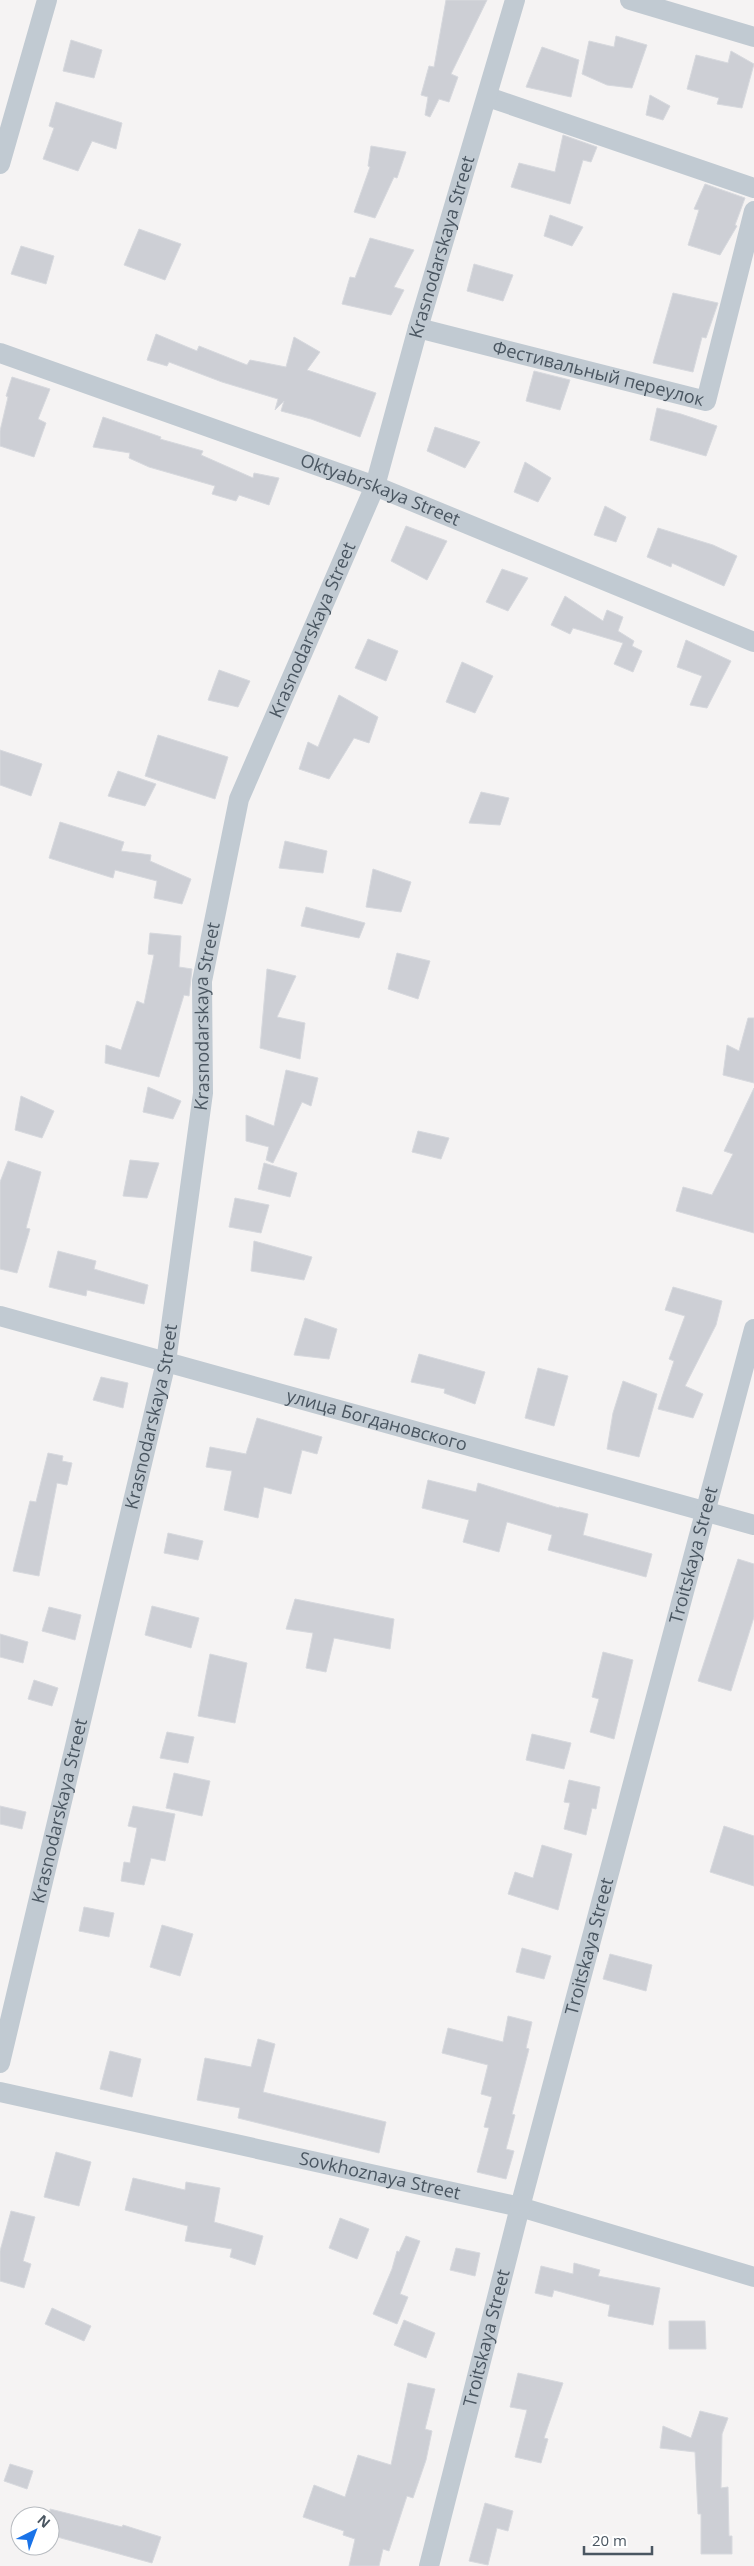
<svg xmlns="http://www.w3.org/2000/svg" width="754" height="2566" viewBox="0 0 754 2566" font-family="'Open Sans',sans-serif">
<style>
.building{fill:#cdcfd5;stroke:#d7d9de}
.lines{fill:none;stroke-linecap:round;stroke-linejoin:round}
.street{stroke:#c1cad2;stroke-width:20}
.labels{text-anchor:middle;stroke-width:4;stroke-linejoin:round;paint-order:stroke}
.street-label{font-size:18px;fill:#4a5661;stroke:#fff}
</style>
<rect width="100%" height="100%" fill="#f5f3f3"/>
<!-- building -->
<path class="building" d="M 446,0 L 487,0 L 451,74 L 458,77 L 449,102 L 439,99 L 430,117 L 425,115 L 428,97 L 421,95 L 429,66 L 434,67 Z
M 616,36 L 647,45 L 632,88 L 607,85 L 582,74 L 589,41 L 614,47 Z
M 71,40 L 102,50 L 94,78 L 63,71 Z
M 542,47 L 579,60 L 571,97 L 526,87 Z
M 731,51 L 754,64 L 742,108 L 717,104 L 719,98 L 687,89 L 696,55 L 728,63 Z
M 650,95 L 670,106 L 663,120 L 646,115 Z
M 56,102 L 122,123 L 116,149 L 92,141 L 78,171 L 43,159 L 54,128 L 49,126 Z
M 563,135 L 597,147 L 591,162 L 583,160 L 570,204 L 511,187 L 519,163 L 555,172 Z
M 371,146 L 406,152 L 397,178 L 394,177 L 375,218 L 354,212 L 370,167 L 368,166 Z
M 705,184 L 745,198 L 735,225 L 737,226 L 720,255 L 688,245 L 699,210 L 694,209 Z
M 550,215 L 583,227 L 572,246 L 544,236 Z
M 139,229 L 181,244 L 165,280 L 124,265 Z
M 370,238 L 414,250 L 394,287 L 404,290 L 391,315 L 342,304 L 350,277 L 355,278 Z
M 21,246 L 54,256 L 46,284 L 11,274 Z
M 474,264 L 513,275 L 503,301 L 467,291 Z
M 673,293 L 718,303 L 706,338 L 702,337 L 693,372 L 653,363 Z
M 156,334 L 197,351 L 199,346 L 247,365 L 250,360 L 286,367 L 294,337 L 320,352 L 307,370 L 376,393 L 360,437 L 311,419 L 281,411 L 284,401 L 275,410 L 278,399 L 222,382 L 169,362 L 167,366 L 147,360 Z
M 534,371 L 570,380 L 560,410 L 526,401 Z
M 12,377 L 50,389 L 38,419 L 46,423 L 34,457 L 0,446 L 0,431 L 8,397 L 6,396 Z
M 657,408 L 681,414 L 717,426 L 706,456 L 650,440 Z
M 103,417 L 161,437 L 160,439 L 203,451 L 201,455 L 253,478 L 254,473 L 279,478 L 269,505 L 239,495 L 236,501 L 212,494 L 215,486 L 149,467 L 129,458 L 130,453 L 93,447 Z
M 435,427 L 480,442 L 465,468 L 427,451 Z
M 525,462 L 551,478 L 538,502 L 514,492 Z
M 605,506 L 626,517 L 616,542 L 594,535 Z
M 406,526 L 447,541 L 427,580 L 391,561 Z
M 658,528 L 713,545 L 737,556 L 724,586 L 672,563 L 671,567 L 647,557 Z
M 502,569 L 528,578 L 508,611 L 486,602 Z
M 565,596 L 603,621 L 607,610 L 623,617 L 618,631 L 634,641 L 632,646 L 642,651 L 633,672 L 614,664 L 623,643 L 573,628 L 570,634 L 551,625 Z
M 368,639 L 398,651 L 386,681 L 355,668 Z
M 686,640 L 731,661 L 707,708 L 690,705 L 702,676 L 677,667 Z
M 462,662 L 493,676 L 475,713 L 446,702 Z
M 219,670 L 250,681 L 238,707 L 208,700 Z
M 339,695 L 378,717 L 369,743 L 354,738 L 329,779 L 299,769 L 308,742 L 318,747 Z
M 158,735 L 228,757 L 215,799 L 145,776 Z
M 0,750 L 42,764 L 31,796 L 0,785 Z
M 118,771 L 156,784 L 145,806 L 108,796 Z
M 481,792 L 509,798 L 500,825 L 469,823 Z
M 60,822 L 124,842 L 121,851 L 151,855 L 150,861 L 191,879 L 182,904 L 154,898 L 157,881 L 115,870 L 113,878 L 49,858 Z
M 285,841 L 327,851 L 323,873 L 279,868 Z
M 373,869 L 411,882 L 401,912 L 366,907 Z
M 306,907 L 365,923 L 359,938 L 301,926 Z
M 150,933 L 181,936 L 179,967 L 192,969 L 189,996 L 184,995 L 159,1077 L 105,1063 L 106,1045 L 121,1050 L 137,1001 L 144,1004 L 154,955 L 148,954 Z
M 397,953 L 430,961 L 418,999 L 388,989 Z
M 267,969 L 296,976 L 277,1017 L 305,1023 L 300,1059 L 260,1048 Z
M 748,1018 L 754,1018 L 754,1083 L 723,1075 L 727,1045 L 739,1051 Z
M 286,1070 L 318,1078 L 311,1106 L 302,1102 L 273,1163 L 266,1160 L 269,1147 L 246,1141 L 246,1115 L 274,1126 Z
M 148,1087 L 181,1101 L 173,1119 L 143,1112 Z
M 754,1088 L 754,1233 L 676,1211 L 683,1187 L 712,1195 L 733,1154 L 724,1151 Z
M 21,1096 L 54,1111 L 42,1138 L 15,1130 Z
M 418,1131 L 449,1138 L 441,1159 L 412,1152 Z
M 130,1160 L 159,1163 L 147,1198 L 123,1196 Z
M 8,1161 L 41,1172 L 26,1228 L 30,1229 L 17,1273 L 0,1269 L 0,1182 Z
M 264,1163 L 297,1173 L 290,1197 L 258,1189 Z
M 235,1198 L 269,1205 L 261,1233 L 229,1227 Z
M 254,1241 L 312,1257 L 304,1280 L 251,1271 Z
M 58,1251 L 96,1261 L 94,1269 L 148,1285 L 144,1304 L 87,1290 L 86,1296 L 49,1287 Z
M 673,1287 L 722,1301 L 716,1325 L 685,1386 L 703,1394 L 693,1418 L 658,1409 L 674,1361 L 669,1359 L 685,1316 L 665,1310 Z
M 305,1318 L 337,1329 L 329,1359 L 294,1355 Z
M 419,1354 L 485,1372 L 475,1404 L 444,1393 L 445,1389 L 411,1382 Z
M 538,1368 L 568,1376 L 554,1426 L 525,1418 Z
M 101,1377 L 128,1383 L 123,1408 L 93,1400 Z
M 623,1381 L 657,1394 L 639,1457 L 607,1449 L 613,1413 Z
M 257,1418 L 322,1437 L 317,1454 L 302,1450 L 291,1494 L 264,1487 L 258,1518 L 224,1510 L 232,1471 L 206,1467 L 210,1447 L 246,1454 Z
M 48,1453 L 63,1456 L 62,1461 L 72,1463 L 67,1485 L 57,1483 L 39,1576 L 13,1571 L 30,1501 L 36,1502 Z
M 428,1480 L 476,1492 L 478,1483 L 559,1508 L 559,1507 L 588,1514 L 583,1535 L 652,1554 L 646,1577 L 548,1550 L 552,1535 L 507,1522 L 499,1552 L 463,1542 L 469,1520 L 422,1508 Z
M 168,1533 L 203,1541 L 198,1560 L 164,1553 Z
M 738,1559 L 754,1564 L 754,1617 L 731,1691 L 698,1681 Z
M 295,1599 L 394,1619 L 390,1649 L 334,1638 L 326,1672 L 306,1668 L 313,1633 L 286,1629 Z
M 152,1606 L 199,1618 L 191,1648 L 145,1635 Z
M 49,1607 L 81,1615 L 75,1640 L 42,1631 Z
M 0,1634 L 28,1642 L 23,1663 L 0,1657 Z
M 603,1652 L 633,1660 L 614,1739 L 590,1732 L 599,1699 L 592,1697 Z
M 210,1654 L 247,1663 L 235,1723 L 198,1716 Z
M 34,1680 L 58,1688 L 52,1706 L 28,1699 Z
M 167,1732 L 194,1737 L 188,1763 L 160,1758 Z
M 532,1734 L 571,1743 L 564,1769 L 526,1760 Z
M 174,1773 L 210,1781 L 202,1816 L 166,1808 Z
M 569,1780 L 600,1787 L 596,1809 L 592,1808 L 586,1835 L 564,1829 L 570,1803 L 564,1802 Z
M 0,1806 L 26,1812 L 22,1829 L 0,1824 Z
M 133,1806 L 175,1814 L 165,1861 L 151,1858 L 144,1885 L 121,1881 L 124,1862 L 130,1863 L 137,1828 L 128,1826 Z
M 724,1826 L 754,1836 L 754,1886 L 710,1872 Z
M 542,1845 L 572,1854 L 558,1910 L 508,1894 L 515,1872 L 533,1878 Z
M 84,1907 L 114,1913 L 109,1937 L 79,1931 Z
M 162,1925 L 193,1934 L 180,1976 L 150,1967 Z
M 522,1948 L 551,1956 L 544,1979 L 516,1972 Z
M 610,1954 L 652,1965 L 646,1991 L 603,1979 Z
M 508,2016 L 532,2022 L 526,2048 L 529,2049 L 512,2114 L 515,2115 L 506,2149 L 514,2151 L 506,2179 L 477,2172 L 489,2128 L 484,2127 L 492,2097 L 481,2094 L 488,2065 L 442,2053 L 448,2028 L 503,2042 Z
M 258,2039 L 275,2044 L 263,2092 L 386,2122 L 379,2153 L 238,2118 L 240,2108 L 197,2100 L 205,2058 L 251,2067 Z
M 110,2051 L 141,2059 L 132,2097 L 100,2089 Z
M 56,2152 L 91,2162 L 79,2206 L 44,2197 Z
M 133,2178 L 185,2190 L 186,2182 L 220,2188 L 214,2222 L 263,2236 L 255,2265 L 230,2257 L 232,2249 L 185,2241 L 188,2226 L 125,2210 Z
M 11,2211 L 35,2217 L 23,2261 L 31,2264 L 24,2288 L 0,2281 L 0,2251 Z
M 340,2218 L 369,2229 L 357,2259 L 329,2248 Z
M 406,2236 L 420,2241 L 400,2294 L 408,2297 L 397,2324 L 373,2314 L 392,2269 L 397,2251 L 399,2252 Z
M 456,2248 L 480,2253 L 475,2276 L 450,2270 Z
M 574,2263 L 600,2270 L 598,2276 L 660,2288 L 653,2325 L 608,2316 L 610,2305 L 554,2290 L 552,2297 L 535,2293 L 541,2266 L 573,2274 Z
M 52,2308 L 91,2326 L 84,2341 L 45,2324 Z
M 404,2320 L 435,2333 L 426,2358 L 394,2345 Z
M 669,2321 L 705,2321 L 706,2349 L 669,2349 Z
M 518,2373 L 563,2383 L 544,2438 L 548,2439 L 541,2463 L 515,2457 L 527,2410 L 510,2407 Z
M 408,2383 L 435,2389 L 425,2429 L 432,2431 L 426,2460 L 413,2498 L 407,2496 L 389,2551 L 383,2549 L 379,2566 L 349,2566 L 355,2539 L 343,2535 L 344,2531 L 303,2517 L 314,2485 L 345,2497 L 358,2455 L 391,2465 Z
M 700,2411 L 728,2418 L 722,2434 L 721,2488 L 728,2487 L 729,2536 L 732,2536 L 732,2554 L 701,2554 L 701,2514 L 698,2514 L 695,2452 L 660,2448 L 663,2426 L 691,2438 Z
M 10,2464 L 33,2471 L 27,2489 L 4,2481 Z
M 485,2503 L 513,2511 L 508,2531 L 497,2528 L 488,2565 L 469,2561 Z
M 50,2509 L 122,2527 L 123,2525 L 161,2537 L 152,2563 L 50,2535 Z"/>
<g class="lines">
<!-- street -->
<g class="street">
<path d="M 630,0 L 754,37"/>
<path d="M 488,97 L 754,188"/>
<path d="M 0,164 L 47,0"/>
<path id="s1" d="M 418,328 L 706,401 L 754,211"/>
<path id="s2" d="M 0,353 L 375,486 L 754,642"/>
<path id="s3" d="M 0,1316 L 754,1525"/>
<path id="s4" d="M 0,2063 L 166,1362 L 203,1093 L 202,981 L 239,799 L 375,486 L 418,328 L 515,0"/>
<path id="s5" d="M 0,2092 L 520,2207 L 754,2277"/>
<path id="s6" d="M 429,2566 L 520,2207 L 754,1329"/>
</g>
</g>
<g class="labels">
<!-- street labels -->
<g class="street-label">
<text dy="6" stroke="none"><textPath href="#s4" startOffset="1879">Krasnodarskaya Street</textPath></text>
<text dy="6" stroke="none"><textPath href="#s1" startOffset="186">Фестивальный переулок</textPath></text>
<text dy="6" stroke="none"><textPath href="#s2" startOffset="404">Oktyabrskaya Street</textPath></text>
<text dy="6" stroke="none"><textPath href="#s4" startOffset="1474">Krasnodarskaya Street</textPath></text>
<text dy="6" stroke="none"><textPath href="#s4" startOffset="1069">Krasnodarskaya Street</textPath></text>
<text dy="6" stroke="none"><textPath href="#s4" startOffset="664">Krasnodarskaya Street</textPath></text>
<text dy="6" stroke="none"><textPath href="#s3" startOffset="391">улица Богдановского</textPath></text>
<text dy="6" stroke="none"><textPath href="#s6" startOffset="1045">Troitskaya Street</textPath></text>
<text dy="6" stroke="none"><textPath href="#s4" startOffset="259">Krasnodarskaya Street</textPath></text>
<text dy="6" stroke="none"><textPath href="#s6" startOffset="640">Troitskaya Street</textPath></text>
<text dy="6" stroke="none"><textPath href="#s5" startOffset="389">Sovkhoznaya Street</textPath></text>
<text dy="6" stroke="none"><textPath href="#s6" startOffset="235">Troitskaya Street</textPath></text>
</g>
</g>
<!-- north arrow -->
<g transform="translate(35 2531) rotate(42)"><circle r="24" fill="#ffffff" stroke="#b7bbc0"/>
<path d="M0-4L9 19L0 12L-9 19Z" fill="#1a73e8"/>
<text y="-8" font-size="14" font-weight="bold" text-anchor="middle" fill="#4a5661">N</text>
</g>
<!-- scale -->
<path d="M584 2546v8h68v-8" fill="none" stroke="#4a5661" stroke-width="2.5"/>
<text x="592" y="2546" font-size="15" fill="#4a5661" stroke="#ffffff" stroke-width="4" paint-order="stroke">20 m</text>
</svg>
